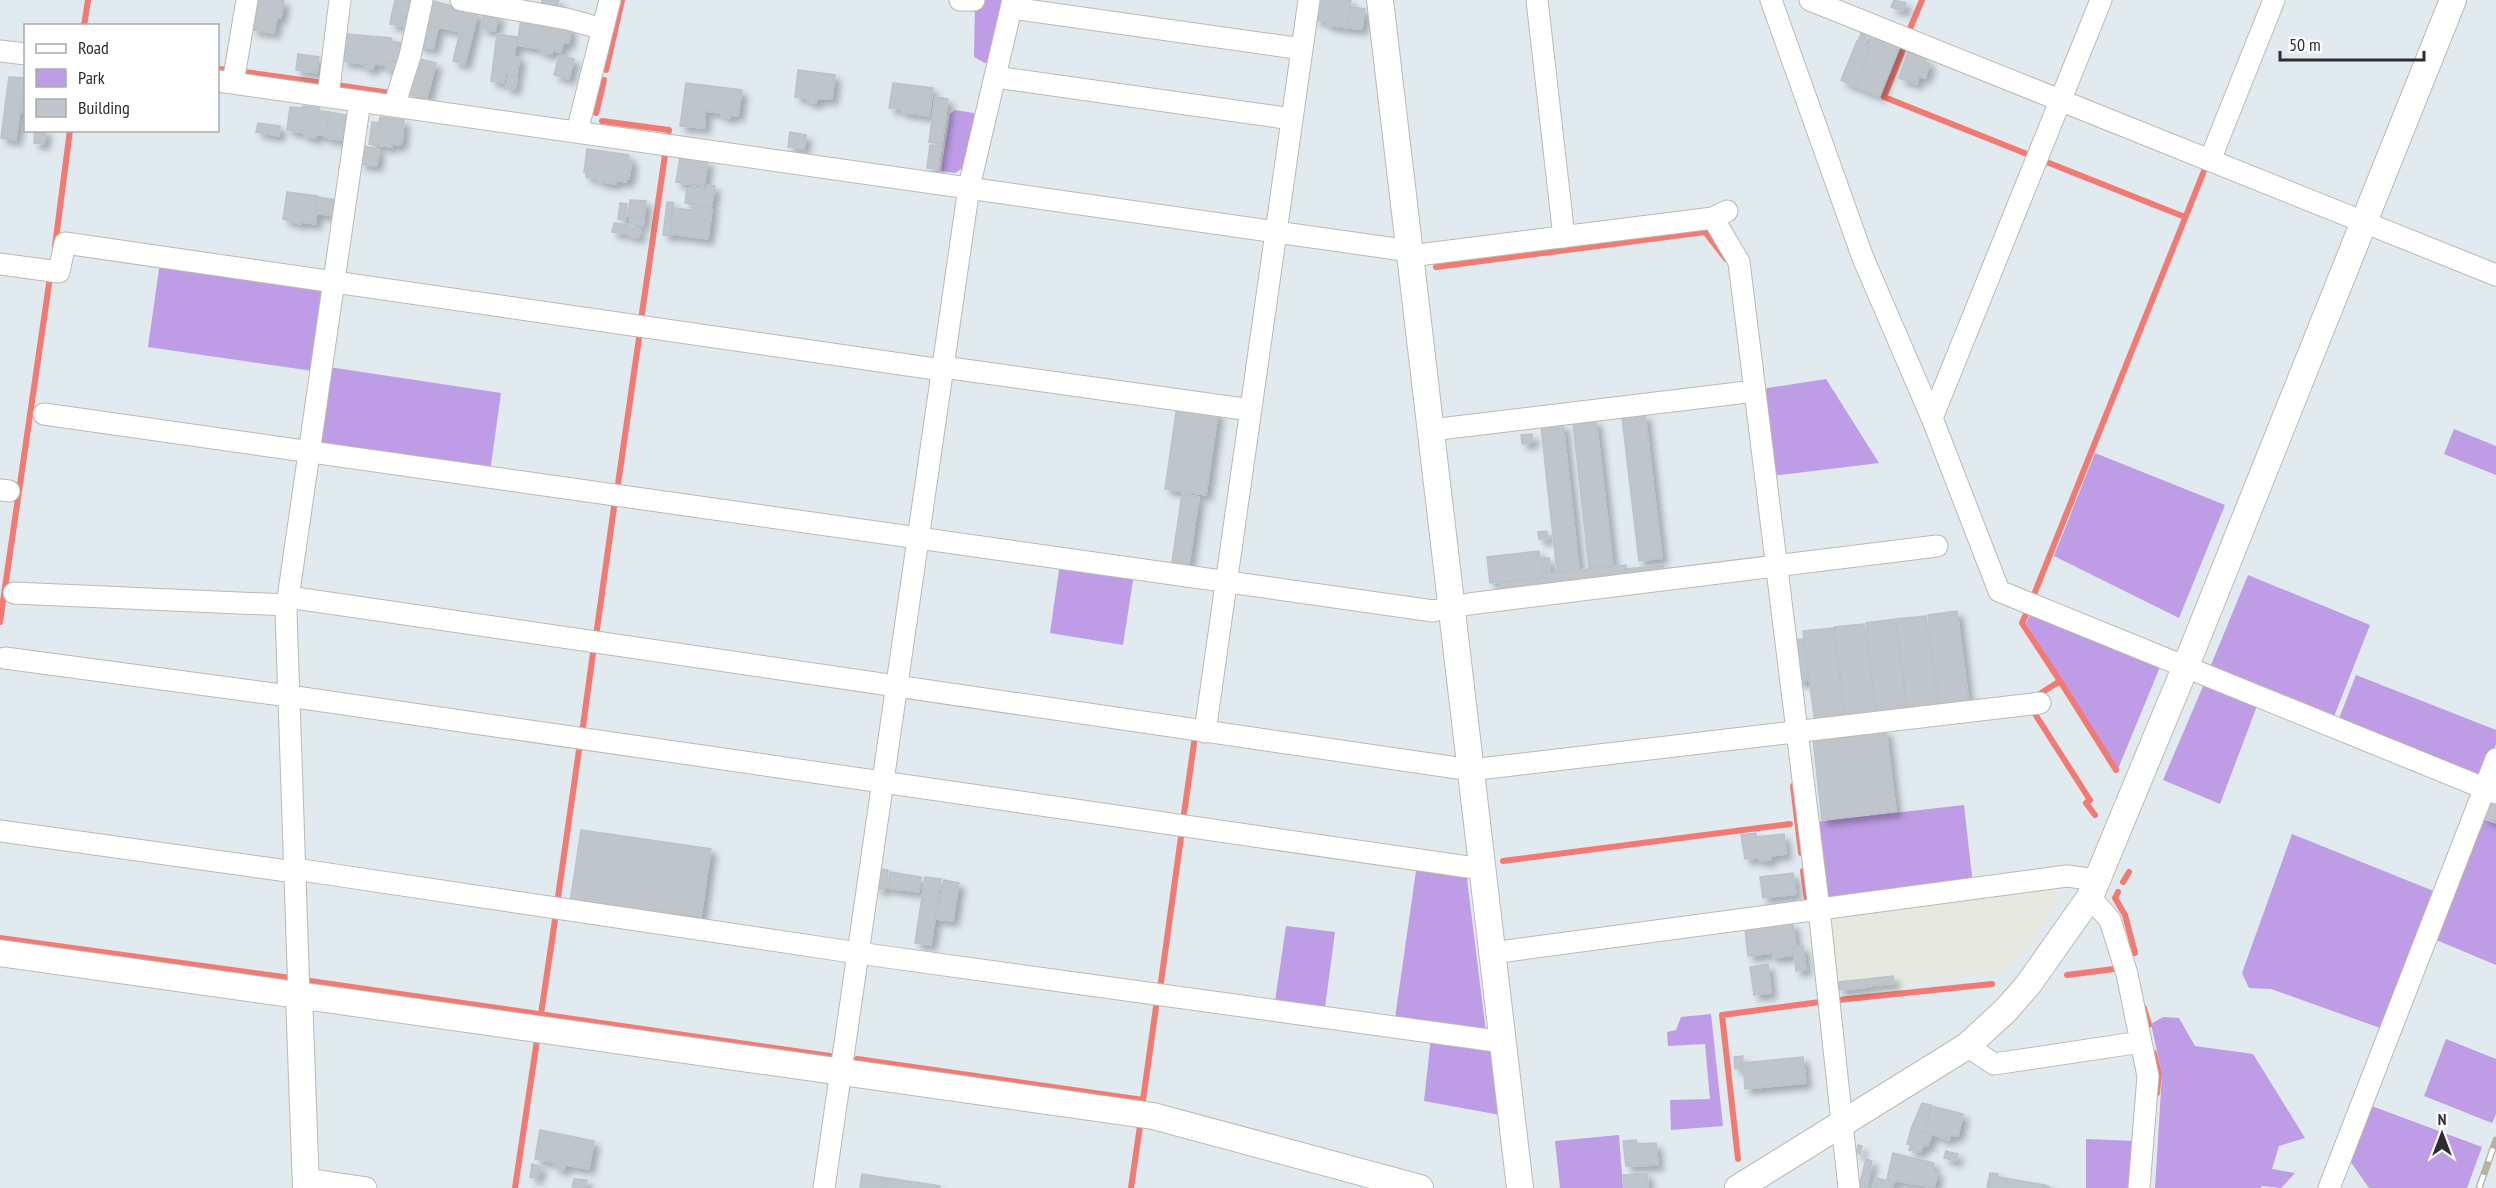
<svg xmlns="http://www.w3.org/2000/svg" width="2496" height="1188" viewBox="0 0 2496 1188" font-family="'PT Sans Narrow',sans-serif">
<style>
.industrial{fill:#e7e8e0}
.green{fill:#be9ce6}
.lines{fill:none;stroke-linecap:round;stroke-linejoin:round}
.stream{stroke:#f27a72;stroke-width:6}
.building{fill:#bfc5cb;stroke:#b9c3cb;stroke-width:1.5;filter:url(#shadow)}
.minor-casing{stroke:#beb8b0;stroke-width:23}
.tertiary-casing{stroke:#beb8b0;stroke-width:28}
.minor{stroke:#fff;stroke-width:21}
.tertiary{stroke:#fff;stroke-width:26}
.rail-casing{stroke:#b8b0a2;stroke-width:7}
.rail{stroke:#fff;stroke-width:4.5;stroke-dasharray:14;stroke-linecap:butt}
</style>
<defs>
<filter id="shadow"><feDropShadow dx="5.5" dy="5.5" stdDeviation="3" flood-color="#0004"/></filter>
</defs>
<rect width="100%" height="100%" fill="#e0eaef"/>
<!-- industrial -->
<path class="industrial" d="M 2050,885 L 2060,899 L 2034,938 L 2005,973 L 1836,992 L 1826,916 Z"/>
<!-- green -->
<path class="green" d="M 983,0 L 1005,0 L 990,61 L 985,63 L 974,57 L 975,5 Z
M 955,110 L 974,113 L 977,117 L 964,167 L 955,173 L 941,171 L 950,114 Z
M 160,262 L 324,289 L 313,371 L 148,347 Z
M 329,367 L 501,393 L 490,472 L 318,445 Z
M 1826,379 L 1879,463 L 1772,476 L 1761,389 Z
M 2454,429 L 2496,446 L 2496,475 L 2444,454 Z
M 2095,453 L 2225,505 L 2179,618 L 2054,556 Z
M 1060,563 L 1134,574 L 1123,645 L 1050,633 Z
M 2248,575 L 2370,625 L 2333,719 L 2209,670 Z
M 2030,614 L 2160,667 L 2118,769 L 2026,623 Z
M 2356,675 L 2496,730 L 2496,744 L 2484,775 L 2479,776 L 2338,721 Z
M 2204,684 L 2257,706 L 2220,804 L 2163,780 Z
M 1964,805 L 1973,885 L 1824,898 L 1815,822 Z
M 2481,818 L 2496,824 L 2496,965 L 2434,939 Z
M 2292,834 L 2436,892 L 2383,1029 L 2271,989 L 2249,988 L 2242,973 Z
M 1417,864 L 1466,871 L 1486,1032 L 1394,1025 Z
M 1286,926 L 1335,932 L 1324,1015 L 1274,1008 Z
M 1711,1014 L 1723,1126 L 1671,1130 L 1670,1100 L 1710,1099 L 1705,1044 L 1668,1046 L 1667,1032 L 1676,1030 L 1681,1017 Z
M 2163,1017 L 2179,1018 L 2195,1046 L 2253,1054 L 2305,1138 L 2279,1146 L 2272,1169 L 2295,1173 L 2281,1188 L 2262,1186 L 2260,1188 L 2155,1188 L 2162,1074 L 2151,1024 Z
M 1431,1037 L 1492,1048 L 1500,1115 L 1424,1101 Z
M 2446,1039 L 2496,1059 L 2496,1114 L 2492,1123 L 2424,1096 Z
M 2369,1105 L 2482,1147 L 2467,1188 L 2369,1188 L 2348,1158 Z
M 1619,1135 L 1623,1188 L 1560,1188 L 1555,1141 Z
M 2086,1139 L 2136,1141 L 2132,1188 L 2086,1188 Z"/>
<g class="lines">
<!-- stream -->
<path class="stream" d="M 84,26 L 88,0
M 1909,31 L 1922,0
M 1905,45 L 1884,97 L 2027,154
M 218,69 L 229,70
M 606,70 L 622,0
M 245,72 L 323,83
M 336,85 L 390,93
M 596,113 L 604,80
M 602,121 L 669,130 L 668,134
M 2044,161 L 2185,217
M 55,246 L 70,130
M 1436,267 L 1705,232 L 1726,259
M 641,320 L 665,155
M 617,491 L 640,331
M 2033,597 L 2206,166
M 2027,612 L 2022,623 L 2060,681
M 0,622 L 50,277
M 596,636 L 615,500
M 2038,695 L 2060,681 L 2116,770
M 2035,714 L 2090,800 L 2086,803 L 2095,815
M 582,733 L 593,653
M 1793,786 L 1801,853
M 1183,821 L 1195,736
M 1503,861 L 1790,824
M 1803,871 L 1808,906
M 2123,882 L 2129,872
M 2118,892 L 2115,898 L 2125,915 L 2135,953
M 557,904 L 580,743
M 0,938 L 291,978
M 2067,975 L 2114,969
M 310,981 L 830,1056
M 1160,989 L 1182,830
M 1838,1000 L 1992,984
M 2144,1008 L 2149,1025
M 541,1014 L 556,913
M 2154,1053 L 2159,1074 L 2157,1093
M 857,1059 L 1143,1100 L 1157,1000
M 1738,1159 L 1722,1015 L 1820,1002
M 515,1188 L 537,1040
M 1131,1188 L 1140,1126"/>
</g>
<!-- building -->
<path class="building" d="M 256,0 L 284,0 L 281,18 L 277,18 L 274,33 L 253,30 L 252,26 Z
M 395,0 L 412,0 L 408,16 L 392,13 Z
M 429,0 L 478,13 L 465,64 L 453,61 L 460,32 L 424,24 Z
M 542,0 L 559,0 L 557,9 L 541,6 Z
M 1317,0 L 1351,0 L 1347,28 L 1326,25 L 1327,21 L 1315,20 Z
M 1894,0 L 1906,3 L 1903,11 L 1891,7 Z
M 1351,7 L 1365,9 L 1362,29 L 1348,28 Z
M 392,13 L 408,17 L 406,27 L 390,24 Z
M 484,13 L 499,16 L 495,31 L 481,28 Z
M 521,19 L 571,28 L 569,43 L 563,43 L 561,52 L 552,51 L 552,54 L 541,52 L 541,49 L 517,45 Z
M 422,24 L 438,28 L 433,49 L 417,45 Z
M 1862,31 L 1868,33 L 1863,43 L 1858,41 Z
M 1877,32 L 1901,42 L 1879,96 L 1855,86 Z
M 346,34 L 391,38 L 393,42 L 403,43 L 401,56 L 399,56 L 398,62 L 387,61 L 386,65 L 374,64 L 373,69 L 364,68 L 365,64 L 342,61 Z
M 497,34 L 517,37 L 514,57 L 520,57 L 517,75 L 505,73 L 504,83 L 491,81 Z
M 1857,41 L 1871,47 L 1854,86 L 1841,80 Z
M 1908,52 L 1926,59 L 1925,62 L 1930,64 L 1925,78 L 1919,76 L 1917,84 L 1899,78 Z
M 298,54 L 319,57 L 317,73 L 296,70 Z
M 559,55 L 574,59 L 569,79 L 554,75 Z
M 416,58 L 436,63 L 427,98 L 407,94 Z
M 388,61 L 398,63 L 397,72 L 386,70 Z
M 798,70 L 835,75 L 832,99 L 817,99 L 816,103 L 808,102 L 809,99 L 795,97 Z
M 508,76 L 517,77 L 515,89 L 506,88 Z
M 9,77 L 24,78 L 16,140 L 1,138 Z
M 686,83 L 742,90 L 738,116 L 730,115 L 730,118 L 721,116 L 721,113 L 705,111 L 705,128 L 680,126 Z
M 893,83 L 933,88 L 929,116 L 901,112 L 901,109 L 889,108 Z
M 24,91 L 26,92 L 26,113 L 21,112 Z
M 935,97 L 948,99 L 942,144 L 929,142 Z
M 303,106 L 319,108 L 319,111 L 329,112 L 326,136 L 316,134 L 316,138 L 304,136 L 304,133 L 287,130 L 290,107 L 302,108 Z
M 329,112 L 346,115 L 342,140 L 326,138 Z
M 380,117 L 404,120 L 402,143 L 399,145 L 392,144 L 392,147 L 369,144 L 372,122 L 379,123 Z
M 258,123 L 280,126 L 279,136 L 256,132 Z
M 35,130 L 46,130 L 44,144 L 34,143 Z
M 790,132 L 806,135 L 804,149 L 788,147 Z
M 930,145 L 941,146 L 938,169 L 927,168 Z
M 362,146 L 379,149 L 377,166 L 360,164 Z
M 587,149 L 629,155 L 628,161 L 632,161 L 629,179 L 626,178 L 626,182 L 616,180 L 616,184 L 597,181 L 598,178 L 586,177 L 586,172 L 584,172 Z
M 680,158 L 708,161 L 704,186 L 676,182 Z
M 707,185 L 715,186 L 711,208 L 685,203 L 687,189 L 691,189 L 691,187 L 707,189 Z
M 287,192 L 317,196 L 316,224 L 302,222 L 301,224 L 283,219 Z
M 317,197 L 336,200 L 334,216 L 315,213 Z
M 630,200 L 646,201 L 644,218 L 628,216 Z
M 667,202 L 674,203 L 669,236 L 663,235 Z
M 620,203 L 627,204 L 625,220 L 618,219 Z
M 693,207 L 712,209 L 708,239 L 670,234 L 674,208 L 692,210 Z
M 630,218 L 644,220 L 643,226 L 630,224 Z
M 614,223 L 627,225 L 626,234 L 612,232 Z
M 629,227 L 640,229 L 639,237 L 628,236 Z
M 1177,406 L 1218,412 L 1206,495 L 1165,489 Z
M 1645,414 L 1662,558 L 1639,561 L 1622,417 Z
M 1596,420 L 1613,566 L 1589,568 L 1573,423 Z
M 1563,424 L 1579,569 L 1557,572 L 1541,426 Z
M 1532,434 L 1533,442 L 1522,444 L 1521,435 Z
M 1182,494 L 1199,497 L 1188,571 L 1171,569 Z
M 1547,531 L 1548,539 L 1539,539 L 1538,532 Z
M 1539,551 L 1542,578 L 1490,583 L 1487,557 Z
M 1542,558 L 1549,558 L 1550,572 L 1543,572 Z
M 1626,565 L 1626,569 L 1663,565 L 1664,572 L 1501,590 L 1500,583 L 1543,578 L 1542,574 Z
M 1957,611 L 1969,704 L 1940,707 L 1928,615 Z
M 1926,616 L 1938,707 L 1908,711 L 1896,619 Z
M 1895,619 L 1907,712 L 1877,715 L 1866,623 Z
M 1864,624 L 1876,716 L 1846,719 L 1834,627 Z
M 1833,628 L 1844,719 L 1815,723 L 1803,631 Z
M 1803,639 L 1809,680 L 1798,682 L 1793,640 Z
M 1886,730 L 1896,811 L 1822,820 L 1813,738 Z
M 2489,802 L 2496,805 L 2494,822 L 2483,817 Z
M 581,830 L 711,849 L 701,917 L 663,911 L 662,917 L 570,903 Z
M 1756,833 L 1756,837 L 1784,834 L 1786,854 L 1770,856 L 1771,860 L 1760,861 L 1759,858 L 1745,859 L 1741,835 Z
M 879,869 L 888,870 L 885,890 L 876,888 Z
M 890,872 L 921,877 L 919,892 L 888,888 Z
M 1793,873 L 1796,894 L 1763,898 L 1760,877 Z
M 925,877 L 941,879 L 931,945 L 915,943 Z
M 944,880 L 959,883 L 953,921 L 937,919 Z
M 1791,923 L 1793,925 L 1796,947 L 1792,947 L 1793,955 L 1773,958 L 1773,953 L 1748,956 L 1745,929 Z
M 1803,946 L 1806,970 L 1796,971 L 1793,947 Z
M 1768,964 L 1771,993 L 1754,995 L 1750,967 Z
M 1893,976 L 1894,983 L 1867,986 L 1867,979 Z
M 1866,979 L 1867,987 L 1839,990 L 1838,982 Z
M 1743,1056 L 1742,1068 L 1735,1069 L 1734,1057 Z
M 1803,1057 L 1806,1083 L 1745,1089 L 1743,1063 Z
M 1922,1103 L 1931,1105 L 1924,1132 L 1911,1129 Z
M 1931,1106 L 1963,1114 L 1958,1136 L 1950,1135 L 1949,1140 L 1925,1132 Z
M 1911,1129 L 1929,1134 L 1931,1137 L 1928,1146 L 1924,1145 L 1920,1152 L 1909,1150 L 1911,1145 L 1907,1144 Z
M 540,1130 L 594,1141 L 589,1169 L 565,1165 L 564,1170 L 555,1168 L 556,1163 L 535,1159 Z
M 1636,1140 L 1637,1144 L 1656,1143 L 1658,1165 L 1626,1166 L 1623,1141 Z
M 1858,1145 L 1862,1146 L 1860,1154 L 1856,1153 Z
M 1946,1151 L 1958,1154 L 1956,1161 L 1944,1158 Z
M 1893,1153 L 1934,1163 L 1932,1171 L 1938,1173 L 1934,1188 L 1887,1179 Z
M 1866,1159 L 1872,1161 L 1866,1188 L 1863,1188 L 1859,1187 Z
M 532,1164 L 541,1167 L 537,1178 L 530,1177 Z
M 1647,1173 L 1648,1187 L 1624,1188 L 1623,1175 Z
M 1990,1173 L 1998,1174 L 1998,1177 L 2045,1185 L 2051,1188 L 1987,1188 Z
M 862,1174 L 887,1178 L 885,1188 L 860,1188 Z
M 888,1178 L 913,1182 L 912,1188 L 887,1188 Z
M 1876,1178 L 1894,1182 L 1892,1188 L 1873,1188 Z
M 574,1179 L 587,1180 L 586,1188 L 572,1188 Z
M 915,1182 L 940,1186 L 940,1188 L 914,1188 Z"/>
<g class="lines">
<defs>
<path id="minor" d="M 461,0 L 567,19 L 603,29
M 960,0 L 974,0
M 1537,0 L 1564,237
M 1771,0 L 1863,258 L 1932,418 L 1999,591 L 2496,793
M 1810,0 L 2496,275
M 1012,8 L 1302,49
M 0,51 L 26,54
M 995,77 L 1292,119
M 218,81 L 1410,251
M 233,83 L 247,0
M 328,96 L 340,0
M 394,106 L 410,56 L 422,0
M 577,132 L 610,0
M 2210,160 L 2274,0
M 1713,218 L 1739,262 L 1819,909 L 1849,1188
M 1410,256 L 1713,218 L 1727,211
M 0,264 L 59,272 L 65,243 L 942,370
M 943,367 L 1251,410
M 44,414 L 1433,611 L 1469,604 L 1937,546
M 1932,418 L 2101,0
M 1431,430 L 1755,391
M 0,490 L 9,491
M 14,593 L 287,605
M 288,597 L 1471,770 L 2040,703
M 5,658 L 289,696 L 1482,869
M 1205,732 L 1309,0
M 0,831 L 295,872
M 295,869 L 858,953 L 1503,1042
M 2090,897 L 2110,920 L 2127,974 L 2148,1076 L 2139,1188
M 1492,953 L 2067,876 L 2097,880
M 299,995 L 286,612 L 360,101
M 1967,1046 L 1994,1064 L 2141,1042
M 305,1179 L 366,1188
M 824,1188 L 969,187 L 1013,0
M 2329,1188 L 2496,759"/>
<path id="tertiary" d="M 1380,0 L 1520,1188
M 0,953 L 1153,1116 L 1420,1188
M 299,995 L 306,1188
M 1738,1188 L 1967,1046 L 2005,1011 L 2028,985 L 2090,897 L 2185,668 L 2453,0"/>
</defs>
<!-- minor casing -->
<use href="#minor" class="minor-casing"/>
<!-- tertiary casing -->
<use href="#tertiary" class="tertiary-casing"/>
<!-- minor -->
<use href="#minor" class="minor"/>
<!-- tertiary -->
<use href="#tertiary" class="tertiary"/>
<defs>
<path id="rail" d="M 2479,1188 L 2496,1140"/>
</defs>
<!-- rail casing -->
<use href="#rail" class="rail-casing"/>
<!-- rail -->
<use href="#rail" class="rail"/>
</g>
<!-- legend -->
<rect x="24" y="24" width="195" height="108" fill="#ffffff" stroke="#ababab" stroke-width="1.5"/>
<rect x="36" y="44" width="30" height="9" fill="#ffffff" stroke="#ababab" stroke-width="1.5"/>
<text x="78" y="54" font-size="18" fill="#2e2e2e">Road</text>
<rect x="36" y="69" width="30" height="18" fill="#be9ce6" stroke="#ababab" stroke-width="1.5"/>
<text x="78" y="84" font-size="18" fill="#2e2e2e">Park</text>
<rect x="36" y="99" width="30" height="18" fill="#bfc5cb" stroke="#ababab" stroke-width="1.5"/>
<text x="78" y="114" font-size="18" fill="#2e2e2e">Building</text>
<!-- north arrow -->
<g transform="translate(2442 1134)" stroke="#ffffff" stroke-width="4.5" paint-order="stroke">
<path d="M0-4.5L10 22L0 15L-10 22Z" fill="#2e2e2e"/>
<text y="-9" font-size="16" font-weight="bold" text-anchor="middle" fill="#2e2e2e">N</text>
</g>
<!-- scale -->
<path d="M2280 51v9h144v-9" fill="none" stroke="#2e2e2e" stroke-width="3"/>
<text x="2289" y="51" font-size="18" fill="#2e2e2e" stroke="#ffffff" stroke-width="4.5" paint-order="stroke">50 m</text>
</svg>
